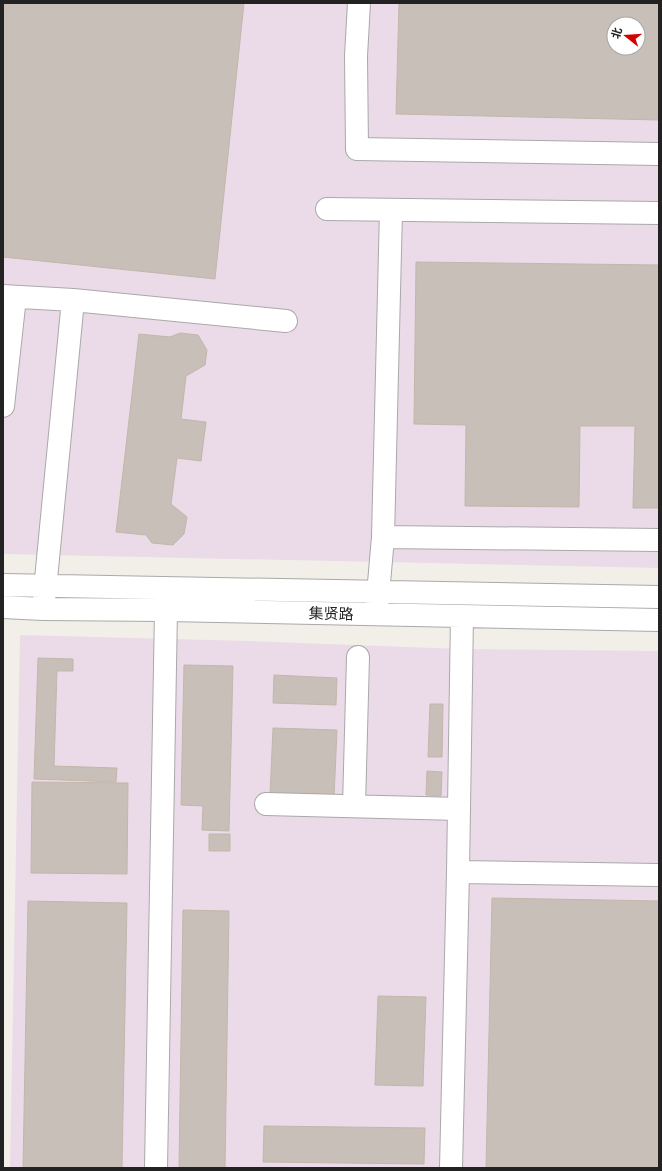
<svg xmlns="http://www.w3.org/2000/svg" width="662" height="1171" viewBox="0 0 662 1171" font-family="'Titillium Web','Noto Sans SC',sans-serif">
<style>
.industrial{fill:#ebdbe8;fill-rule:evenodd}
.building{fill:#c7bfb8;stroke:#c4b6ab;fill-rule:evenodd}
.lines{fill:none;stroke-linecap:round;stroke-linejoin:round}
.minor-casing{stroke:#a9a9a9;stroke-width:24}
.minor{stroke:#fff;stroke-width:22}
.labels{text-anchor:middle;stroke-width:3.5;stroke-linejoin:round;paint-order:stroke}
.street-label{font-size:15px;fill:#222;stroke:#fff}
</style>
<rect width="100%" height="100%" fill="#f2efe9"/>
<!-- industrial -->
<path class="industrial" d="M 3,3 L 659,3 L 659,568 L 3,554 ZM 614,24 L 638,24 L 638,48 L 614,48 Z
M 20,635 L 248,641 L 461,649 L 659,651 L 659,1168 L 10,1168 Z"/>
<!-- building -->
<path class="building" d="M 3,3 L 244,3 L 215,279 L 3,257 Z
M 399,3 L 659,3 L 659,120 L 396,114 ZM 614,24 L 638,24 L 638,48 L 614,48 Z
M 416,262 L 659,265 L 659,508 L 633,508 L 635,426 L 580,426 L 579,507 L 465,506 L 466,425 L 414,424 Z
M 180,333 L 198,335 L 207,350 L 205,365 L 186,376 L 181,419 L 206,422 L 201,461 L 177,458 L 171,504 L 187,517 L 184,534 L 173,545 L 152,543 L 146,535 L 116,532 L 139,334 L 170,337 Z
M 38,658 L 73,659 L 73,671 L 57,671 L 54,766 L 117,768 L 116,782 L 34,779 Z
M 184,665 L 233,666 L 229,831 L 202,830 L 203,806 L 181,805 Z
M 274,675 L 337,678 L 336,705 L 273,703 Z
M 430,704 L 443,704 L 442,757 L 428,757 Z
M 273,728 L 337,730 L 334,798 L 270,795 Z
M 427,771 L 442,772 L 441,796 L 426,795 Z
M 32,782 L 128,783 L 127,874 L 31,873 Z
M 209,834 L 230,834 L 230,851 L 209,851 Z
M 492,898 L 659,901 L 659,1168 L 486,1168 Z
M 28,901 L 127,903 L 122,1168 L 23,1168 Z
M 183,910 L 229,911 L 225,1168 L 179,1168 Z
M 378,996 L 426,997 L 423,1086 L 375,1085 Z
M 264,1126 L 425,1128 L 424,1164 L 263,1162 Z"/>
<g class="lines">
<defs>
<path id="minor" d="M 359,3 L 356,56 L 357,149 L 659,154
M 327,209 L 659,213
M 3,296 L 73,300 L 286,321
M 3,406 L 15,297
M 383,537 L 659,540
M 3,585 L 659,597
M 44,600 L 73,300
M 377,606 L 383,537 L 391,210
M 3,607 L 43,609 L 166,610 L 659,620
M 266,804 L 459,809
M 354,806 L 358,657
M 458,872 L 659,875
M 156,1168 L 166,610
M 451,1168 L 458,872 L 462,616"/>
</defs>
<!-- minor casing -->
<use href="#minor" class="minor-casing"/>
<!-- minor -->
<use href="#minor" class="minor"/>
</g>
<g class="labels">
<!-- street labels -->
<g class="street-label">
<text transform="translate(331 614) rotate(1)" y="5">集贤路</text>
</g>
</g>
<!-- border -->
<rect width="662" height="1171" fill="none" stroke="#222222" stroke-width="8"/>
<!-- north arrow -->
<g transform="translate(626 36) rotate(287)"><circle r="19" fill="#ffffff" stroke="#a7a7a7"/>
<path d="M0-3L7 15L0 10L-7 15Z" fill="#d40000"/>
<text y="-6" font-size="11" font-weight="bold" text-anchor="middle" fill="#222222">北</text>
</g>
</svg>
